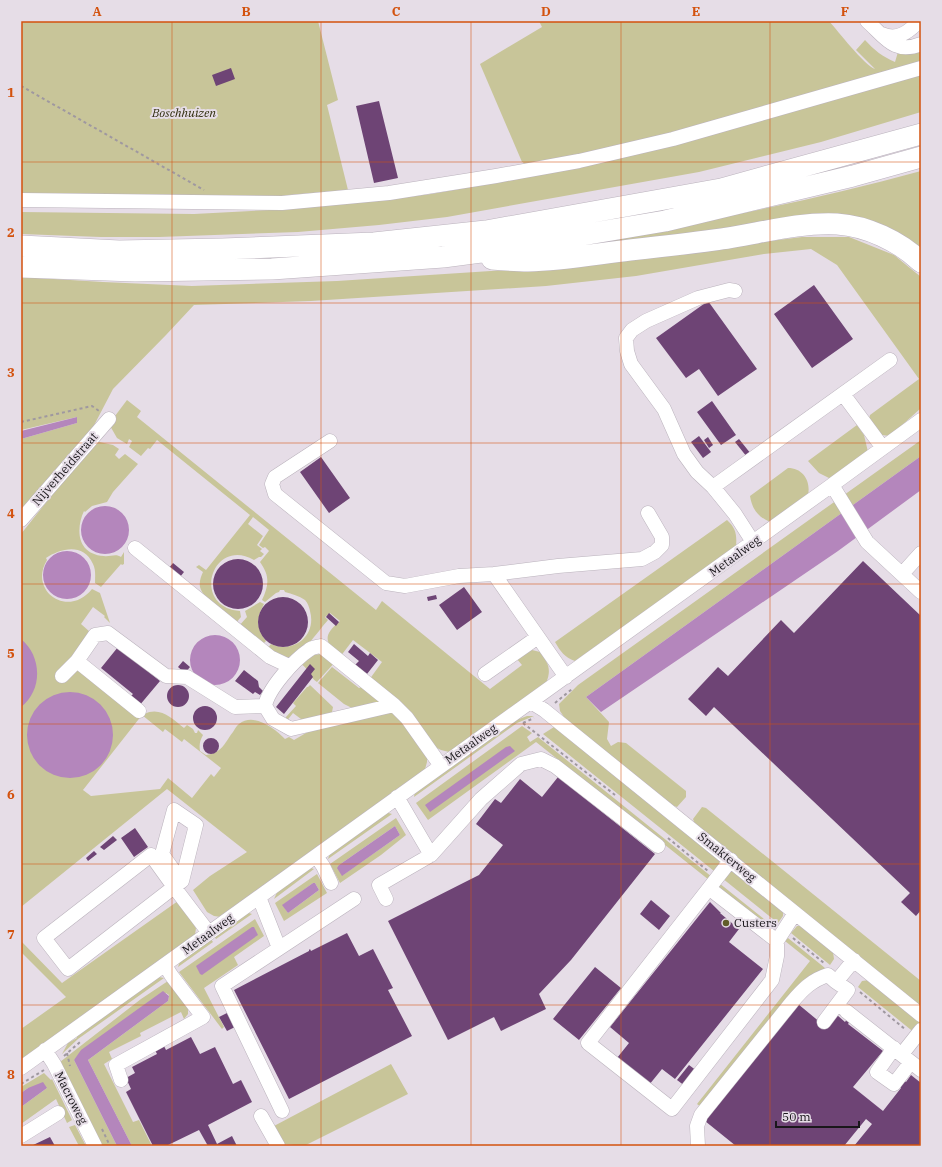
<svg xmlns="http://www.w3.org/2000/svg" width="942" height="1167" viewBox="0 0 942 1167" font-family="'IBM Plex Serif',serif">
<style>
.green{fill:#c8c599;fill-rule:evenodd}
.water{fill:#b486bc}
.building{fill:#6e4475}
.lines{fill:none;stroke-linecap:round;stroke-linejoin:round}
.minor-casing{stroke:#bbb3bd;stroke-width:15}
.highway-casing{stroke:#bbb3bd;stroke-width:22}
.path{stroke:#9f98a0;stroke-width:2;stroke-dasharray:3 3;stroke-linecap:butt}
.minor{stroke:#fff;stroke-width:14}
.highway{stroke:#fff;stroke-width:21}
.grid{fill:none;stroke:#d3520e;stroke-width:1;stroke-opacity:0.55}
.poi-dot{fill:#615d2a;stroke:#e6dde7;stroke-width:1.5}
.labels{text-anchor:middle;stroke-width:4;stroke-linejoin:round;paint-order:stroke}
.park-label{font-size:12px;font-style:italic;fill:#2d2b0a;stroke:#e6dde7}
.street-label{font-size:12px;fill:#1a171b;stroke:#e6dde7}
.poi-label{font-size:12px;fill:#1a171b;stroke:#e6dde7;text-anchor:start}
.neatline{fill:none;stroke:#d3520e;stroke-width:1.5}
.grid-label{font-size:13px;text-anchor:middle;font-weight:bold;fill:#d3520e}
</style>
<rect width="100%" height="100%" fill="#e6dde7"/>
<!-- green -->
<path class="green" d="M 21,21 L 318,21 L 338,100 L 327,105 L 348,190 L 289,195 L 290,208 L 21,202 Z
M 539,21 L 829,21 C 838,31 864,65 875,69 L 856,50 L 865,40 C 874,50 883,57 895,62 L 898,52 L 921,49 L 921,112 L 821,142 L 699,172 L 447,217 L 379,225 L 298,232 L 159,237 L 101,237 L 21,234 L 21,212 L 194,214 L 269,210 L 393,199 L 431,194 L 482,185 L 529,174 L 523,162 L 522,162 L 480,64 L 542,27 Z
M 921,171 L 921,255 L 872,227 L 504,257 C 644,232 784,209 921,171 Z
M 802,237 L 849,237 L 894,255 L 921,277 L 921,408 L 890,436 L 882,435 L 869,419 L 870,415 L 919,379 L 837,265 L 811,249 L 764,254 L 636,276 L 546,286 L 311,301 L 194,305 L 166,335 L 113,389 L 90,433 L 21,512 L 21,439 L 77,423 L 77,417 L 21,430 L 21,277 L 103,282 L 192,286 L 337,281 L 581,265 Z
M 127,400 L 141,411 L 137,417 L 376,610 L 382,601 L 490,689 L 522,665 L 516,658 L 532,650 L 540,652 C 548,663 552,669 546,683 L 453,753 L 441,750 L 435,747 L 422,727 L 409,713 L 369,680 L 382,662 L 353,640 L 340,657 C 325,642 322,636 340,621 L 330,613 L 325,617 L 328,620 C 318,631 300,660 284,657 C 278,656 272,651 267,649 L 271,644 C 293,654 317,636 310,611 C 309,607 308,603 305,600 C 299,596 292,594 285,592 L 284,590 L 280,590 L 279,592 L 276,593 L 265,602 L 262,600 C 269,585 270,576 260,562 L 269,551 L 265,547 L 263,548 L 259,545 L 269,530 L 253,517 L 248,524 L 263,536 L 257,545 L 262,549 L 260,551 L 264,554 L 261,557 L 259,557 L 254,560 C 212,536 190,607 240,611 L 241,617 L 235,624 C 226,616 203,599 200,587 C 199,582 201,576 203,572 L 196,567 L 199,565 L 206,570 L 250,515 L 157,440 L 150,449 L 148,448 L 141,456 L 129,447 L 132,441 L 129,439 L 127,444 L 117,438 L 109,424 Z
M 857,425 L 864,435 L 868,452 L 831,479 L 819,473 L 808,461 Z
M 921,440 L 921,456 L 586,697 L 609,722 L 607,739 L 611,746 L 618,742 L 626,743 L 686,791 L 686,797 L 677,807 L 671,805 L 566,720 L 560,711 L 559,704 L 578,685 Z
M 95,441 L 113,445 L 119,449 L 115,455 L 119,459 L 125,454 L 138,464 L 113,492 L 107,502 L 92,506 L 85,512 L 84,511 C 76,528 76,554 104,556 C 110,557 116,553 121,557 L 124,552 L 124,564 L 122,565 L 121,564 L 101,587 L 95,583 C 95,577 96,570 93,564 C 83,542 60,549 46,558 L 47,560 C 28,591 68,619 92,589 L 100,593 L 110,623 L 104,617 L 105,616 L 93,607 L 81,624 L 90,632 L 74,671 L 79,671 L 144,714 C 160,706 172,718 184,728 L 187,725 L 193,729 L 195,733 L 197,733 L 198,730 L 203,735 C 200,741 199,744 200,751 L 206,755 C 223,752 223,745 233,732 C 235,729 236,726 239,724 C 254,712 275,729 285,739 L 289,737 L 294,740 L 311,730 L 387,712 L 394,713 L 399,717 L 427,754 L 427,762 L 424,773 L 221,917 L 214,916 L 207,912 L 193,890 L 210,876 L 247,852 L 167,789 L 21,907 L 21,534 ZM 142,715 L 163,732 L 165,729 L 182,742 L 184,739 L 221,768 L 214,777 L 211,774 L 192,798 L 168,778 L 160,789 L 91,796 L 83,790 Z
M 788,468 C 803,468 811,481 808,495 L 770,522 C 758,517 752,509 750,496 Z
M 727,520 C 736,528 737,535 736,547 L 575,661 C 564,657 561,652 555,642 Z
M 260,602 L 264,604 C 256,619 256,627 266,641 L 261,646 L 238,627 L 247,617 L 245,611 Z
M 320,654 L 336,661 L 317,682 C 310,678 309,669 301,664 L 314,655 Z
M 332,667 L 359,688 L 364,686 L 381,700 L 377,705 L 358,711 L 344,704 L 318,683 Z
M 310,685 L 333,707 L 331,717 L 296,725 L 301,719 L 293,713 L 286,722 L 286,717 L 296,706 L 293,703 L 307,687 L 308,687 Z
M 527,716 L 534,716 L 517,723 L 414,797 L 415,791 L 517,718 L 519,719 Z
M 522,726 L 532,733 L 527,737 L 530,742 L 538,737 L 712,877 L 709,880 L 536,742 L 428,820 L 416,803 Z
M 554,727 L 720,860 L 719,865 L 714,871 L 543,734 Z
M 702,807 L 706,808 L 921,981 L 921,1007 L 695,824 L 693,819 Z
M 385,812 L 392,814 L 328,859 L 331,850 Z
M 396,818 L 406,835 L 381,855 L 340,883 L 330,864 ZM 395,826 L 400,835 L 343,875 L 339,865 Z
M 308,867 L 314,869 L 274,899 L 279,888 Z
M 733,871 L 783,911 L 783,916 L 778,923 L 722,878 L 727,872 Z
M 317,874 L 327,893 L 284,921 L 275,903 ZM 313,883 L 315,883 L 319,890 L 288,913 L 283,905 Z
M 719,883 L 774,927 L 772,931 L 716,886 Z
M 178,901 L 196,928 L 195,935 L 21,1062 L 21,1029 L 66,997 L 21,952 L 21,941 L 62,983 Z
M 246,912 L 252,914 L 216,939 L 214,936 Z
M 255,919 L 264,936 L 234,957 L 238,965 L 204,988 L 224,1027 L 222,1029 L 179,972 Z
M 797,926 L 802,926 L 833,952 L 834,959 L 830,965 L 791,933 Z
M 210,938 L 213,942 L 178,967 L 180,961 Z
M 788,938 L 825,968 L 824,970 L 802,981 L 702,1108 L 697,1104 L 810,961 L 785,941 Z
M 159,977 L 164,978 L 78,1039 L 62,1054 L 68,1043 L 77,1038 L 75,1034 Z
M 869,980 L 921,1022 L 921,1038 L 858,987 L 862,981 Z
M 168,981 L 188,1007 L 188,1014 L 184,1019 L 181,1012 L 140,1033 L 141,1036 L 109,1052 L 112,1059 L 104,1064 L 133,1122 L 139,1120 L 152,1146 L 132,1146 L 88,1060 L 168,1001 L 169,995 L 166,993 L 74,1060 L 117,1146 L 101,1146 L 60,1062 L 141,999 Z
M 391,1064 L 408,1094 L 304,1146 L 285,1144 L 277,1134 L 274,1126 Z
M 44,1073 L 51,1080 L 52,1079 L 72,1120 L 67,1123 L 56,1099 L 21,1124 L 21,1107 L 47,1088 L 28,1088 L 21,1093 L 21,1087 Z
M 75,1125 L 86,1146 L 79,1146 L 69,1127 Z"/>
<!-- water -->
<path class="water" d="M 77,417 L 77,423 L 21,439 L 21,431 Z
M 921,456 L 921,490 L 838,551 L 601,712 L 586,697 Z
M81 530a24 24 0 1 1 48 0a24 24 0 1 1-48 0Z
M43 575a24 24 0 1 1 48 0a24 24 0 1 1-48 0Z
M190 660a25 25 0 1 1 50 0a25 25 0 1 1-50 0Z
M 21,639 C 42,656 43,690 21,707 Z
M27 735a43 43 0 1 1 86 0a43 43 0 1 1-86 0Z
M 510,746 L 515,751 L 430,812 L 425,805 L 506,747 Z
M 395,826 L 400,835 L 342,876 L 337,868 L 339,865 Z
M 313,883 L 315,883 L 319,890 L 288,913 L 282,905 Z
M 252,927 L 254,927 L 258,935 L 202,975 L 200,974 L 196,966 Z
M 163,991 L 169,996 L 168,1001 L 88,1060 L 132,1146 L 117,1146 L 74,1060 L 81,1050 Z
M 43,1082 L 47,1088 L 21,1107 L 21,1093 L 28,1088 Z"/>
<!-- building -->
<path class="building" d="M 231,68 L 235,79 L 216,86 L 212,75 Z
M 379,101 L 398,178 L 374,183 L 356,106 Z
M 814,285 L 853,339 L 812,368 L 774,314 Z
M 708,301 L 757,369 L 718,396 L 699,369 L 686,378 L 656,338 Z
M 712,401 L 736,435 L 721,445 L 697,412 Z
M 699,436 L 711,452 L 703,458 L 691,442 Z
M 708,437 L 713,445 L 709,448 L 704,440 Z
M 739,439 L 751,454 L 747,457 L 735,442 Z
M 321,457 L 350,498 L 329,513 L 300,472 Z
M213 584a25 25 0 1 1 50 0a25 25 0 1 1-50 0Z
M 863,561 L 921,616 L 921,910 L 916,916 L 901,902 L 910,893 L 714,707 L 706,716 L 688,699 L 718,667 L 728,676 L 781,620 L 794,633 Z
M 173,563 L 184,572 L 180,577 L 169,568 Z
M 464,587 L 482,612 L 457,630 L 439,605 Z
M 436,595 L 437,599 L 428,601 L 427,597 Z
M258 622a25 25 0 1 1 50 0a25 25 0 1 1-50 0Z
M 329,613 L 339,622 L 336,626 L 326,617 Z
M 354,644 L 368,656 L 370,653 L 378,660 L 367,674 L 355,665 L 359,661 L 348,652 Z
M 118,647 L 160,681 L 139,706 L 129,698 L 133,694 L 101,668 Z
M 183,661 L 190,667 L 185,673 L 178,667 Z
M 310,664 L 315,669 L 311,674 L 313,677 L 284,714 L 276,707 Z
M 244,670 L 258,681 L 259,687 L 263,691 L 260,695 L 255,692 L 253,694 L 235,681 Z
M167 696a11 11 0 1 1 22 0a11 11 0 1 1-22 0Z
M193 718a12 12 0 1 1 24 0a12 12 0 1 1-24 0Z
M203 746a8 8 0 1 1 16 0a8 8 0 1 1-16 0Z
M 558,777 L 655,854 L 571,960 L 539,994 L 546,1009 L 501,1031 L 494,1017 L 448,1040 L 388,921 L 479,875 L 503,845 L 476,824 L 495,799 L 501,803 L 520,779 L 542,797 Z
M 135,828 L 148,847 L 134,857 L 121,838 Z
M 113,836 L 117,840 L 104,850 L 100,847 Z
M 94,851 L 97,854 L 88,861 L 86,858 Z
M 651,900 L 670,916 L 659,930 L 640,914 Z
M 710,902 L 721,913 L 720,913 L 739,929 L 729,942 L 763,969 L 675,1079 L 662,1069 L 649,1085 L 617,1058 L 629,1043 L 610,1027 Z
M 347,933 L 359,956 L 373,949 L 393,988 L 388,990 L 412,1036 L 289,1099 L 234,990 L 309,951 L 309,950 L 310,949 L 311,951 Z
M 595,967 L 621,988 L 579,1040 L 553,1019 Z
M 798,1004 L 827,1028 L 837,1015 L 845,1022 L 847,1019 L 850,1021 L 848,1024 L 883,1051 L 853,1087 L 883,1111 L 901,1088 L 899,1086 L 903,1080 L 906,1082 L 911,1075 L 921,1083 L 921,1146 L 854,1146 L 872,1124 L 866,1119 L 844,1146 L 736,1146 L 705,1121 Z
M 227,1013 L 235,1027 L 227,1031 L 219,1017 Z
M 191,1037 L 200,1054 L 215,1047 L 233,1084 L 241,1080 L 252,1102 L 208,1125 L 217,1144 L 232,1136 L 237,1146 L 208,1146 L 199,1130 L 166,1146 L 153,1146 L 126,1092 L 131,1089 L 126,1078 L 135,1073 L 132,1067 L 157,1054 L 155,1050 L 164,1046 L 166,1050 Z
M 689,1065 L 697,1071 L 685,1086 L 677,1080 Z
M 50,1137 L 55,1146 L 31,1146 Z"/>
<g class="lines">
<defs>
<path id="minor" d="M 867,21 C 885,37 894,55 921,44
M 882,34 C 897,41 909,32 919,21
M 21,200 L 282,203 L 389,193 L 496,176 L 579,161 L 673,139 L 921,68
M 735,291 L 729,290 L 698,298 L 646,321 L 632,330 L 626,338 L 627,351 L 631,364 L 664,409 L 684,454 L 697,472 L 713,487 L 735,514 L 753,542
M 843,394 L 883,448
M 330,441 L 275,477 L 272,484 L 275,494 L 386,583 L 405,586 L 459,576 L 494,574 L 558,566 L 642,559 L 655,552 L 662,545 L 662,537 L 648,513
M 832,485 L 867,542 L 921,592
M 713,487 L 890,360
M 21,520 L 109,419
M 135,548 L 270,657 L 289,666
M 494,574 L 566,677
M 902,574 L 921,553
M 485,674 L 538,637
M 62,676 L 77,661
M 531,702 L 544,710 L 921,1015
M 394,705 L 291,729 L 273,719 L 265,706 C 268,689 294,660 309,650 C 312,647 317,647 321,646 L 394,705 L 407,718 L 441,766
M 139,711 L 77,661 L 95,635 L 108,633 L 166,676 L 187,677 L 235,707 L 265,706
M 151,855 L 174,887 L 68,969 L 44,938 Z
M 431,855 L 481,799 L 521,764 L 541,759 L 555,766 L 658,846
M 316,856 L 323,866 L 331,883
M 731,860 L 588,1043 L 672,1109 L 772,980 L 777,956 L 777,941 L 795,913
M 174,887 L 182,881 L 196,825 L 174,810 L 162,854 L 176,874 L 174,887 L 209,933
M 710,889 L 777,941
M 259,897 L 279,948
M 386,899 L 379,885 L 431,855 L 397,797
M 846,1011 L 921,1070
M 824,1022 L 848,990 L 836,982 L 854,960
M 894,1048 L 877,1072 L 894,1084 L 911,1062
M 45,1050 L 54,1064 L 95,1146
M 902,1054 L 921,1030
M 21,1068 L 832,485 L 921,420
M 121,1080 L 116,1065 L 203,1017 L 171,975 L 165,965
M 282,1111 L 222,986 L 354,899
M 261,1116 L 278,1146
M 21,1136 L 58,1113
M 698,1146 L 697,1126 L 701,1115 L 792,1002 C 803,989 812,980 828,975 L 836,982"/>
<path id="highway" d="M 21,246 L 119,251 L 222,249 L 374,243 L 486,231 L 721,189 L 921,134
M 492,259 C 504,260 516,261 528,261 C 562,260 596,254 630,250 C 658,247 686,244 714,240 C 755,235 795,222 837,224 C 867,226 899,241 921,262
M 21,267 L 135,271 L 272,269 L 443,257 L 481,252 L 665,221 L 853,176 L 921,157"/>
</defs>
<!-- minor casing -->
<use href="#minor" class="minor-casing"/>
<!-- highway casing -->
<use href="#highway" class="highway-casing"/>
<!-- path -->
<path class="path" d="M 21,86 L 204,190
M 21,422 L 92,406 L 99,411
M 555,703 L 572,689
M 523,723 L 534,718
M 523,723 L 615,795
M 668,838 L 708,871
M 793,938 L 824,963
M 860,992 L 906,1030
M 67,1053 L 70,1066
M 64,1056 L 80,1042
M 21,1084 L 44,1070
M 102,1129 L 110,1146"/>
<!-- minor -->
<use href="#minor" class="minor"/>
<!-- highway -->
<use href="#highway" class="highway"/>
</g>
<!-- grid -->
<path class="grid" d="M 172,21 L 172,1146M 321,21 L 321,1146M 471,21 L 471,1146M 621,21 L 621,1146M 770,21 L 770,1146M 21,162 L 921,162M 21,303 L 921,303M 21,443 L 921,443M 21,584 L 921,584M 21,724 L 921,724M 21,864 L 921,864M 21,1005 L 921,1005"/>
<!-- markers -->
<circle class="poi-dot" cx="726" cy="923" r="4"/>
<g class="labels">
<!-- park labels -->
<g class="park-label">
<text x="184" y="117">Boschhuizen</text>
</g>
<!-- street labels -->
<g class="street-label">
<text transform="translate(65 469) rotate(-49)" y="4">Nijverheidstraat</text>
<text transform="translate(735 556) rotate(-36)" y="4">Metaalweg</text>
<text transform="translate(471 744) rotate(-35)" y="4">Metaalweg</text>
<text transform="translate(727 857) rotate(39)" y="4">Smakterweg</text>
<text transform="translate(208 934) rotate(-36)" y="4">Metaalweg</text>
<text transform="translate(71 1098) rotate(63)" y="4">Macroweg</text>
</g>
<!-- poi labels -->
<g class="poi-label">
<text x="734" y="927">Custers</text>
</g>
</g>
<!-- border -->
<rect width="942" height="1167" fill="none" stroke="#e6dde7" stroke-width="44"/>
<!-- scale -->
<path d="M776 1121v6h83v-6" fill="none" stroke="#1a171b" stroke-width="2"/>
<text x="782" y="1121" font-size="12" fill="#1a171b" stroke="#e6dde7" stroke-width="3" paint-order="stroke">50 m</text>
<rect x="22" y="22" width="898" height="1123" class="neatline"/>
<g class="grid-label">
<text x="97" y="16">A</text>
<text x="246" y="16">B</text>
<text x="396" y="16">C</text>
<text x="546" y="16">D</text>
<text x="696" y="16">E</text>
<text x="845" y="16">F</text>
<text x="11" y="97">1</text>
<text x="11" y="237">2</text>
<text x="11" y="377">3</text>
<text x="11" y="518">4</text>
<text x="11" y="658">5</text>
<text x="11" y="799">6</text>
<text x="11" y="939">7</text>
<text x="11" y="1079">8</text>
</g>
</svg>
